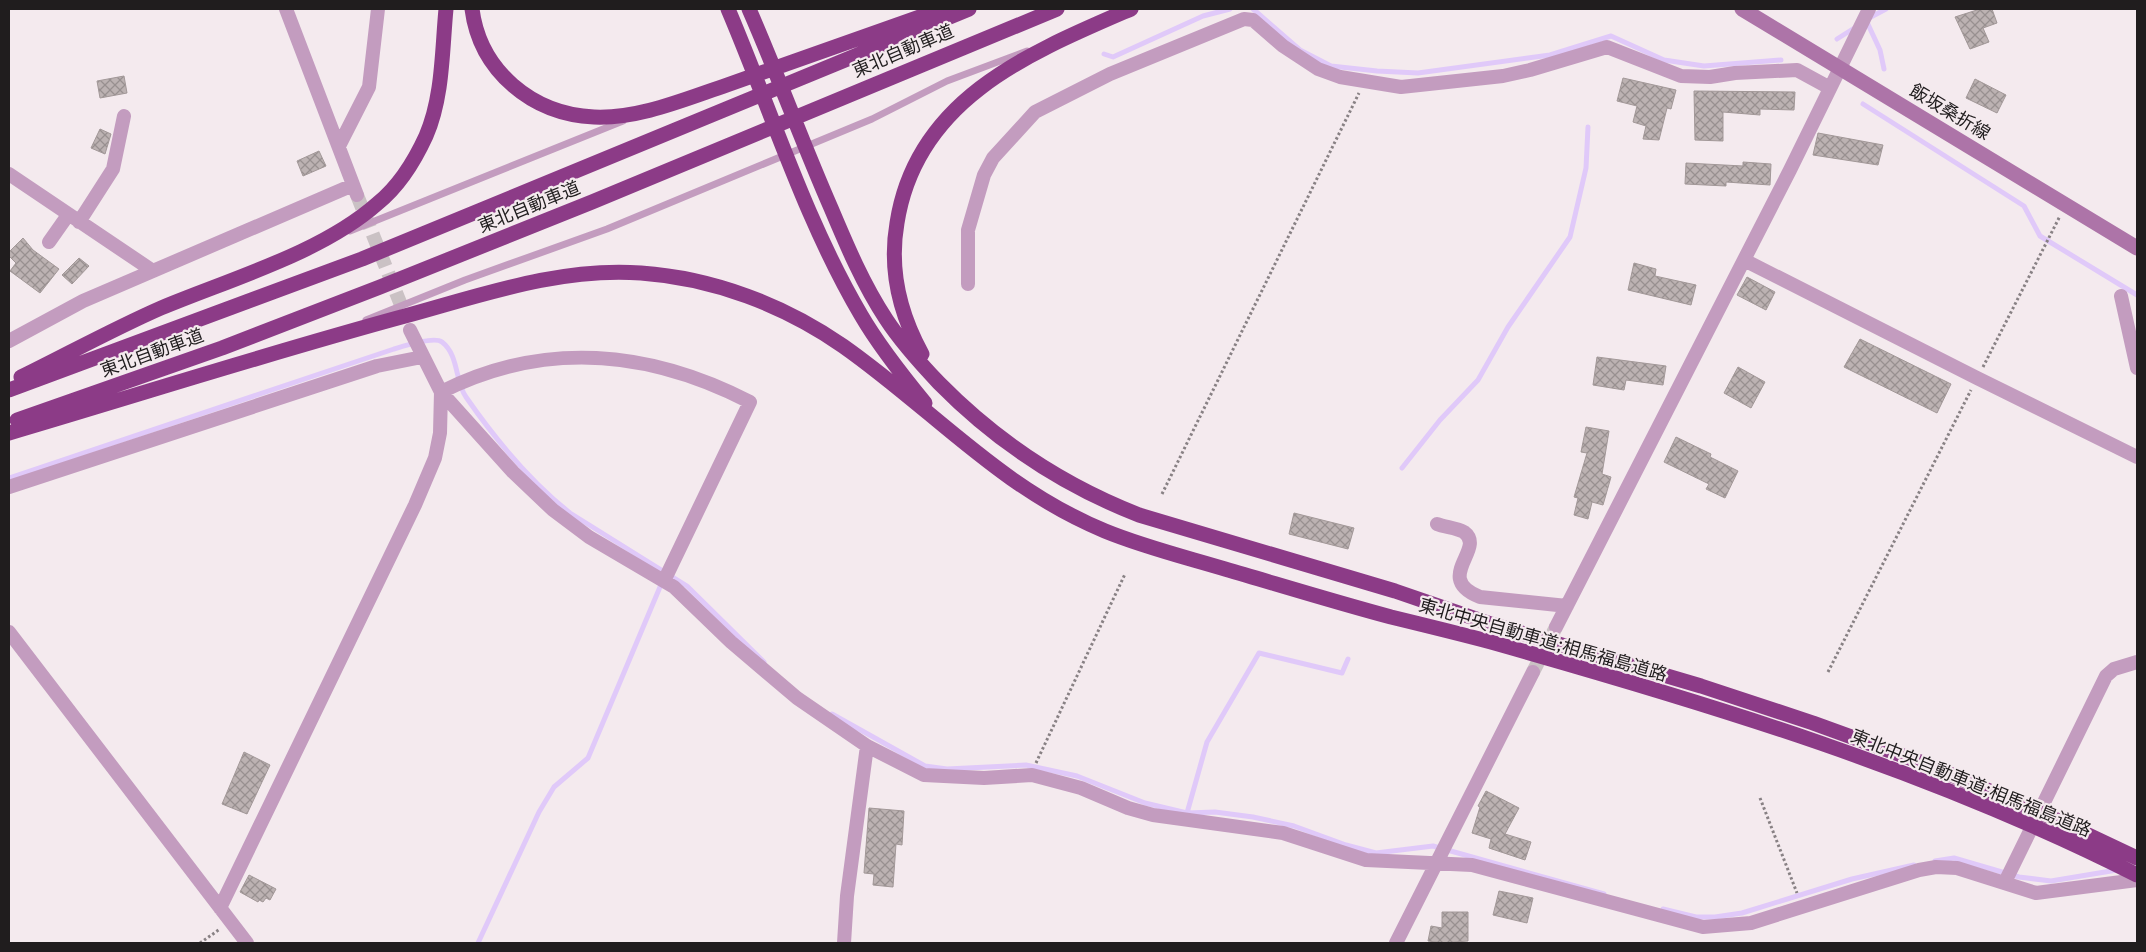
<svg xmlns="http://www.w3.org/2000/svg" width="2146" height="952" viewBox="0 0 2146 952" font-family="'IBM Plex Sans','Noto Sans JP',sans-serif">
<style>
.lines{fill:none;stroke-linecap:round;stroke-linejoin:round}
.stream{stroke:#e0c9f9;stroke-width:5}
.building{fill:url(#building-cross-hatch);stroke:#a29898}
.minor-tunnel{stroke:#cac1c4;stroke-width:14;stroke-dasharray:14 7;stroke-linecap:butt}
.path{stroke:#888184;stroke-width:3;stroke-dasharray:2.5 2.5;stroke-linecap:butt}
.service{stroke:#c39cbf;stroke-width:7}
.minor{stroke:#c39cbf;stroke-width:14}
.secondary{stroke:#ad74a8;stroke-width:15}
.motorway{stroke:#8c3b87;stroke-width:15}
.labels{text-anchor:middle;stroke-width:4.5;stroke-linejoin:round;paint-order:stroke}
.street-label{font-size:18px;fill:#201d1e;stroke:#f4eaee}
</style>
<defs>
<pattern id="building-cross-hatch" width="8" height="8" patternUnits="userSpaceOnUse" patternTransform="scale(1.25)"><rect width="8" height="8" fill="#bcb2b2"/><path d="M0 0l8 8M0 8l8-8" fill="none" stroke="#989090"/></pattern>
</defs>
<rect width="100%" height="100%" fill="#f4eaee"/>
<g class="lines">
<!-- stream -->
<path class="stream" d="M 1253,9 L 1300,50 L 1331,66 L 1377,71 L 1418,73 L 1550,55 L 1611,36 L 1664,60 L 1704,66 L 1781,60
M 1869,18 L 1886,9
M 1866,20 L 1880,50 L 1884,69
M 1837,39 L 1856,27
M 1104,54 L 1113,57 L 1203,16 L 1230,9
M 1863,104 L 2024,206 L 2040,236 L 2137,295
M 1402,468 L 1440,420 L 1478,380 L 1508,327 L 1570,237 L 1586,168 L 1588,127
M 9,478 L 394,349 C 404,346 434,336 442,342 C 459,355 455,382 466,397 C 495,439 530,481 570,513 L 687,586 L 764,662
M 832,714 L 925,766 L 947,769 L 1026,765 L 1077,776 L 1145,803 L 1187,813 L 1215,812 L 1253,817 L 1294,826 L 1346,845 L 1376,853 L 1433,846 L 1604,894
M 1187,813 L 1207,742 L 1259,653 L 1342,673 L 1348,659
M 1935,861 L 1954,858 L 2019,877 L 2051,881 L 2117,870
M 1663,909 L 1696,917 L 1715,917 L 1742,913 L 1852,879 L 1914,865
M 478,943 L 539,812 L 554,787 L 588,758 L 660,587"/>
</g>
<!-- building -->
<path class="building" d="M 1980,9 L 1992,9 L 1997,23 L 1983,28 L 1989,42 L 1970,49 L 1955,17 Z
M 124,76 L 127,93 L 100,98 L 97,81 Z
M 1623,78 L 1676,90 L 1671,109 L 1667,108 L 1659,140 L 1643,139 L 1646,126 L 1633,122 L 1637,106 L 1617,101 Z
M 1975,79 L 2006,95 L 1997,113 L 1966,98 Z
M 1694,91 L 1795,92 L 1794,110 L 1760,109 L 1760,115 L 1723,112 L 1723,141 L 1695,140 Z
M 100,129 L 111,134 L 105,154 L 91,148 Z
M 1818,133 L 1883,145 L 1878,165 L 1813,155 Z
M 319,151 L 326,166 L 303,176 L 297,161 Z
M 1743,162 L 1771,164 L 1770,185 L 1726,182 L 1726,186 L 1685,184 L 1686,163 L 1743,166 Z
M 23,238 L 33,250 L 59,269 L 40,293 L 10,271 L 16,263 L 9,256 L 9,252 Z
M 79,258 L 89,266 L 72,284 L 62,275 Z
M 1634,263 L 1656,269 L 1655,276 L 1696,285 L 1691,305 L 1628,290 Z
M 1747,277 L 1775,292 L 1766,310 L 1737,295 Z
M 1860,339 L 1951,384 L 1937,413 L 1844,367 Z
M 1597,357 L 1666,366 L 1663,385 L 1626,380 L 1624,390 L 1593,385 Z
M 1738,367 L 1765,382 L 1751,408 L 1724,393 Z
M 1586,427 L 1609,431 L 1602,474 L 1611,477 L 1603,505 L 1592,502 L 1588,519 L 1574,515 L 1578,498 L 1574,497 L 1587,453 L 1581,452 Z
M 1676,437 L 1711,454 L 1710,457 L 1738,471 L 1725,498 L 1706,489 L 1709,484 L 1664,462 Z
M 1294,513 L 1354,528 L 1348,549 L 1289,534 Z
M 244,752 L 270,765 L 247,814 L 222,804 Z
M 1486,791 L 1519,808 L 1505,834 L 1531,842 L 1525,860 L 1489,848 L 1491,839 L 1472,833 L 1480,807 L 1478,806 Z
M 869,808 L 904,811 L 902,845 L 896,844 L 893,887 L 873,885 L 874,874 L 864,873 Z
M 249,875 L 276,889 L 270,900 L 266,898 L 263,902 L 259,900 L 258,902 L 240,892 Z
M 1499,891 L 1533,898 L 1527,923 L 1493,915 Z
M 1442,912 L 1468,912 L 1468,941 L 1443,943 L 1428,941 L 1431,926 L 1442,928 Z"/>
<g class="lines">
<!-- minor-tunnel -->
<path class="minor-tunnel" d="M 357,195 L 407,320
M 1533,672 L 1556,627"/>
<!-- path -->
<path class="path" d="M 1983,367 L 2060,216
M 1162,494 L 1359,93
M 1828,672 L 1971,390
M 1036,763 L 1125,574
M 1760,798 L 1797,893
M 200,943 L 220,929"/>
<!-- service -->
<path class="service" d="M 350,231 L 623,121
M 366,320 L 465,280 L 607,229 L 872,119 L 947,81 L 1027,51"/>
<!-- minor -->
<path class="minor" d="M 286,9 L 357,195
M 339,146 L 369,87 L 378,9
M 9,174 L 153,271
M 79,222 L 113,169 L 124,116
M 49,242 L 68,215
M 1744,260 L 1977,378 L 2137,457
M 968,284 L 968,230 L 984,175 L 993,158 L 1035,112 L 1110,74 L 1244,19 L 1253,20 L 1283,46 L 1318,69 L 1340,77 L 1401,87 L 1503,76 L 1530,70 L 1607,47 L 1681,76 L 1710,77 L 1735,73 L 1797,70 L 1830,88
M 2121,296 L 2137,368
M 9,341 L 83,301 L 353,185
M 9,487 L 377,366 L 422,357
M 1437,524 C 1444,527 1457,528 1464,532 C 1487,549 1432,578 1480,597 L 1567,606
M 664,581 L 750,402 C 649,350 544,340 441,392 L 513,472 L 553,510 L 589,537 L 674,587 L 731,642 L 797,698 L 867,746 L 924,775 L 984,778 L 1032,775 L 1081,788 L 1128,808 L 1153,815 L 1283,833 L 1366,860 L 1472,865 L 1703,927 L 1751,923 L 1919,870 L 1936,867 L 1957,868 L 2036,893 L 2137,880
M 1556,627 L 1790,170 L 1869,9
M 9,632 L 247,943
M 2005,882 L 2106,676 L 2114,669 L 2137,662
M 220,908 L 415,505 L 435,458 L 440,433 L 441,392 L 410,330
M 844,943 L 847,896 L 867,746
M 1396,943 L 1533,672"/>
<!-- secondary -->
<path class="secondary" d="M 1742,9 L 2137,248"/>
<!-- motorway -->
<path class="motorway" d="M 472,9 C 480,71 532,114 594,117 C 639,119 685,99 727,85 C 799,60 870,34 942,9
M 728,9 C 771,110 805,220 861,315 C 879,346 902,375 925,403
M 749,9 C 778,75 802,142 831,208 C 847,246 863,284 886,319 C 901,342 920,363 939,383 C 997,442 1062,485 1139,515 L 1395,591 L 1491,624 L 1701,686 L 1813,723 L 1926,764 L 2046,815 L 2137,858
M 922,354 C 900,314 889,269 897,223 C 916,99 1029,53 1131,9
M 21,377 C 68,354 113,329 161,308 C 230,279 322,253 378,203 C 399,186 415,160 426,136 C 443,97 442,50 446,9
M 9,390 L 362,259 L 969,9
M 17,420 L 222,348 L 380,287 L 592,202 L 1057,9
M 9,433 C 141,394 272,352 405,316 C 482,295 560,267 641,273 C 713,278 784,305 843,346 C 934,410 999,487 1105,531 C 1144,547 1185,557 1225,569 C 1280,585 1335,602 1391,617 C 1424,625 1457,633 1491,642 C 1714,705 1929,770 2137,875"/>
</g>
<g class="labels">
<!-- street labels -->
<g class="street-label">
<text transform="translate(903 51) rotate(-23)" y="6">東北自動車道</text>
<text transform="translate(1950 112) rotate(31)" y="6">飯坂桑折線</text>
<text transform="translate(529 207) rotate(-22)" y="6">東北自動車道</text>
<text transform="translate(152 353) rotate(-20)" y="6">東北自動車道</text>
<text transform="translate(1543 640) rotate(16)" y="6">東北中央自動車道;相馬福島道路</text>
<text transform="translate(1971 783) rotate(22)" y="6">東北中央自動車道;相馬福島道路</text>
</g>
</g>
<!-- border -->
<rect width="2146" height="952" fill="none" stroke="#201d1e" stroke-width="20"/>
</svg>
